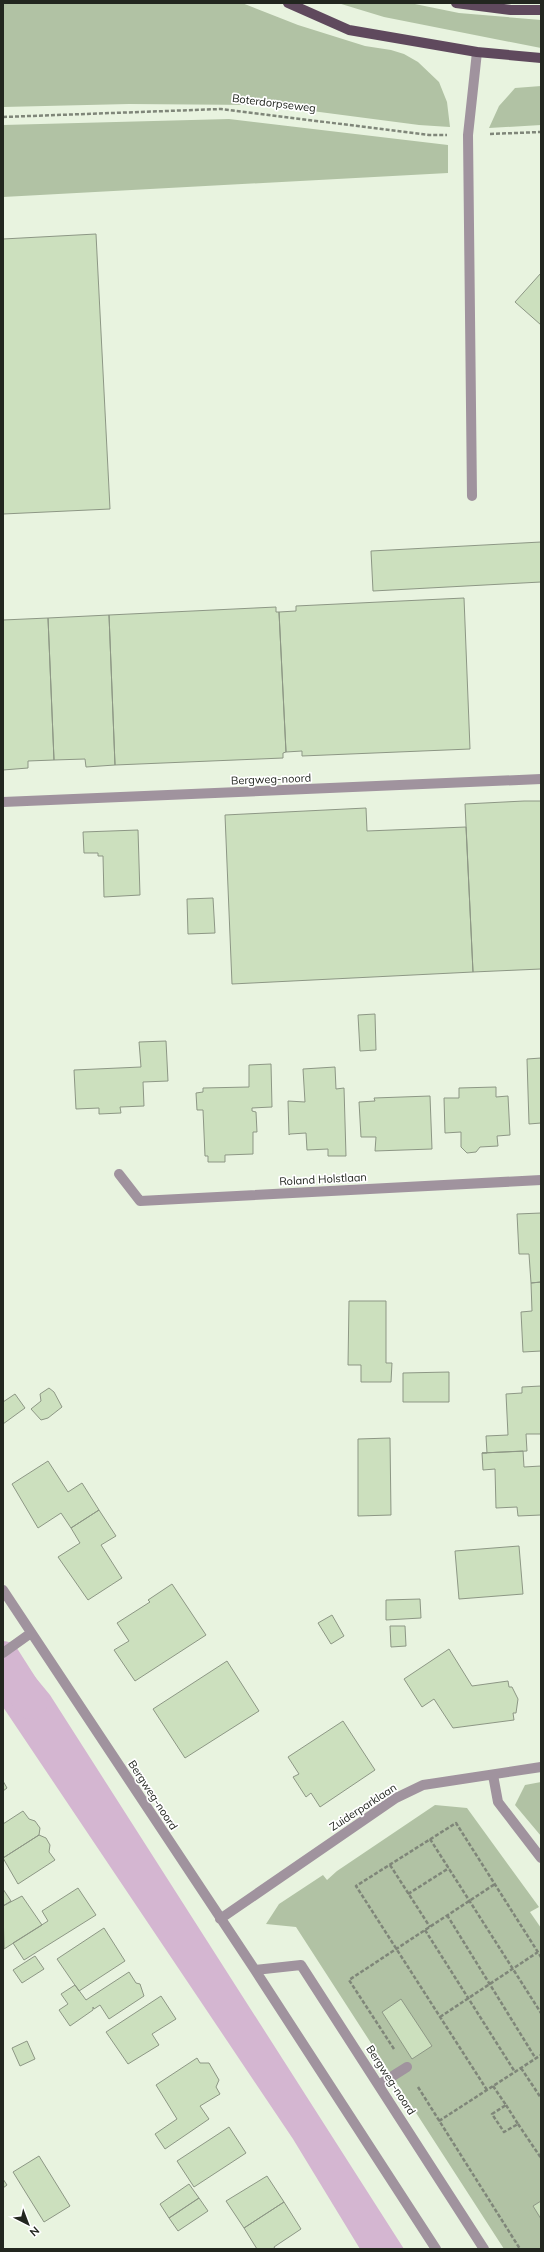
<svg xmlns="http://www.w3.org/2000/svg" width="544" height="2252" viewBox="0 0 544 2252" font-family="Mulish,sans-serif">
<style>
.green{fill:#b1c2a4}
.water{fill:#d4b6d1}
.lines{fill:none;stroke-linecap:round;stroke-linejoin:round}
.canal{stroke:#d4b6d1;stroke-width:34}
.building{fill:#cce0be;stroke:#8d9785}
.path{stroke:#7f8679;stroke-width:2.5;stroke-dasharray:4 2;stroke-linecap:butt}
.minor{stroke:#a0939e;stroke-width:10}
.major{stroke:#5f495d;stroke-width:10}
.labels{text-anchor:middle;stroke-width:3.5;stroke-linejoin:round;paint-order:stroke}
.street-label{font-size:11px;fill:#22261f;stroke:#fff}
</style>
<rect width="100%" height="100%" fill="#e8f3df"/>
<!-- green -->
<path class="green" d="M 3,3 L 242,3 L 298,25 L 365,46 L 391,50 L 404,54 L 418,62 L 439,82 L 447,102 L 450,127 L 419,125 L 266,105 L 129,104 L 3,107 Z
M 338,3 L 410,3 L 459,13 L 541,20 L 541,48 L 384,17 Z
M 541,86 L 541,125 L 489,128 L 499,106 L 515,88 Z
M 229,119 L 448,145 L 448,173 L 3,197 L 3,125 Z
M 541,1782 L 541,1836 L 515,1805 L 525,1785 Z
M 435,1805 L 467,1808 L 539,1907 L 530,1912 L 541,1928 L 541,2249 L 504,2249 L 296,1927 L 266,1924 L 279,1904 L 323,1875 L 327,1880 L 337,1871 Z"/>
<!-- water -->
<path class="water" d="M 17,1655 L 50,1695 L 404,2249 L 360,2249 L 293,2139 L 3,1707 L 3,1664 Z"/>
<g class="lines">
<!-- canal -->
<path class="canal" d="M 3,1658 L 31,1702"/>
</g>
<!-- building -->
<path class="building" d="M 96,234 L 110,509 L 3,514 L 3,239 Z
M 541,273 L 541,325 L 515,302 Z
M 541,542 L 541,582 L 373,591 L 371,551 Z
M 464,598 L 470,749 L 302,756 L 302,751 L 286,752 L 279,612 L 296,611 L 296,606 Z
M 276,607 L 276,612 L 279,612 L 286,752 L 283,753 L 283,758 L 115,765 L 109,615 Z
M 109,615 L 115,765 L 86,767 L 85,759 L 54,760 L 48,618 Z
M 48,618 L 54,760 L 28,761 L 28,768 L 3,770 L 3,620 Z
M 524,801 L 541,801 L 541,969 L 473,972 L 465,804 Z
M 366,808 L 367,831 L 466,827 L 473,972 L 232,984 L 225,815 Z
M 138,830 L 140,895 L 104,897 L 103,856 L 98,856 L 98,853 L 84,853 L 83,832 Z
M 213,898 L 215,933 L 188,934 L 187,899 Z
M 375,1014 L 376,1050 L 360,1051 L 358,1015 Z
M 166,1041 L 168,1081 L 143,1082 L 144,1106 L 120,1107 L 121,1113 L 99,1114 L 99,1108 L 76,1109 L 74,1070 L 141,1067 L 139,1042 Z
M 541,1058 L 541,1123 L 529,1124 L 527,1059 Z
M 271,1064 L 272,1107 L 252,1108 L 252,1111 L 256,1112 L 257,1132 L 253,1132 L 253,1154 L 225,1155 L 225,1162 L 208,1162 L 208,1156 L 205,1156 L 203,1110 L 197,1110 L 196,1093 L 203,1092 L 203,1088 L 249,1087 L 249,1065 Z
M 335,1067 L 336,1089 L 344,1088 L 346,1156 L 328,1156 L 328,1149 L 307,1150 L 306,1133 L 290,1134 L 289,1135 L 288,1101 L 305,1102 L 303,1069 Z
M 496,1087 L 496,1097 L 508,1096 L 510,1135 L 497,1136 L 498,1146 L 480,1147 L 476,1152 L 467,1153 L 461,1147 L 461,1132 L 445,1133 L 444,1098 L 459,1098 L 459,1088 Z
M 430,1096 L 432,1149 L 375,1151 L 376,1137 L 361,1137 L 359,1102 L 375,1101 L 374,1098 Z
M 541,1213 L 541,1282 L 531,1283 L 529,1254 L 519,1254 L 517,1214 Z
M 541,1282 L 541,1351 L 523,1352 L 521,1312 L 532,1311 L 531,1283 Z
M 349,1301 L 386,1301 L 386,1363 L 392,1363 L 391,1382 L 361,1382 L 361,1365 L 348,1365 Z
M 449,1372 L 449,1402 L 403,1402 L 403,1373 Z
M 541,1386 L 541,1434 L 526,1434 L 527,1451 L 482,1453 L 487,1453 L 486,1436 L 508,1435 L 506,1394 L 522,1393 L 522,1387 Z
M 49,1388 L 54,1392 L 62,1407 L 48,1418 L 41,1420 L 31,1409 L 41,1401 L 40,1394 Z
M 15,1394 L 25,1408 L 3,1424 L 3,1402 Z
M 390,1438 L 391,1515 L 358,1516 L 358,1439 Z
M 523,1451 L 524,1467 L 541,1466 L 541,1515 L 518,1516 L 517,1507 L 496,1508 L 495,1469 L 483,1470 L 482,1453 Z
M 48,1461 L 68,1492 L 82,1483 L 99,1510 L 71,1528 L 61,1513 L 38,1528 L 12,1484 Z
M 99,1510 L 116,1536 L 101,1545 L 122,1578 L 88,1600 L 58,1557 L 80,1543 L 71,1528 Z
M 519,1546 L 523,1594 L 459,1599 L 455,1551 Z
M 172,1584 L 206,1635 L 135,1681 L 114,1650 L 129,1641 L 117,1623 L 150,1602 L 148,1600 Z
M 420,1599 L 421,1618 L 386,1620 L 386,1600 Z
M 332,1615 L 344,1636 L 331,1644 L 318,1623 Z
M 390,1626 L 405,1626 L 406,1646 L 391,1647 Z
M 449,1649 L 472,1686 L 508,1681 L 509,1687 L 512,1687 L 518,1699 L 516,1713 L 513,1713 L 514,1720 L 453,1728 L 434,1699 L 422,1707 L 404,1679 Z
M 227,1661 L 259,1711 L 185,1758 L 153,1709 Z
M 343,1721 L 375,1770 L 320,1807 L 311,1793 L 306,1797 L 293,1777 L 299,1774 L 288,1757 Z
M 3,1781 L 7,1788 L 3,1791 Z
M 23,1811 L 29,1819 L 35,1821 L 40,1828 L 39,1835 L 3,1858 L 3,1824 Z
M 39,1835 L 46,1838 L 50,1845 L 49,1852 L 55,1860 L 18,1884 L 3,1858 Z
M 78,1888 L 96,1915 L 24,1960 L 13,1943 L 48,1921 L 42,1911 Z
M 3,1889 L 11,1901 L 3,1906 Z
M 22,1896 L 42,1925 L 4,1949 L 3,1906 Z
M 104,1928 L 125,1961 L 79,1991 L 57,1959 Z
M 35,1956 L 44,1969 L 22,1983 L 13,1970 Z
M 129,1972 L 136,1983 L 140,1984 L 144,1996 L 109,2019 L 100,2005 L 94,2009 L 93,2007 L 93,2010 L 70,2026 L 59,2010 L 68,2004 L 61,1994 L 75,1985 L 86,2000 Z
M 161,1996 L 176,2019 L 152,2034 L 159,2045 L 128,2064 L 106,2032 Z
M 401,1999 L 432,2046 L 412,2059 L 382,2012 Z
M 27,2041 L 35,2059 L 20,2066 L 12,2048 Z
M 197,2058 L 200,2063 L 209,2063 L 219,2080 L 216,2087 L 220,2094 L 200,2106 L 209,2119 L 165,2149 L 155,2134 L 177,2119 L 156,2085 Z
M 229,2127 L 246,2153 L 194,2187 L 177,2161 Z
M 39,2156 L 70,2206 L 44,2222 L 13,2172 Z
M 267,2176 L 284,2202 L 244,2228 L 226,2201 Z
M 3,2179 L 7,2185 L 3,2188 Z
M 189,2184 L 199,2198 L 169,2218 L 160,2204 Z
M 199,2198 L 208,2211 L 178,2231 L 169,2218 Z
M 541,2201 L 541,2219 L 533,2206 Z
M 284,2202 L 301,2229 L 274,2247 L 275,2249 L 257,2249 L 244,2228 Z"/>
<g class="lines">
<!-- path -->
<path class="path" d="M 3,117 L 221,109 L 429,135 L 447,135
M 490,134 L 541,132
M 430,1839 L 541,2013
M 390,1865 L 430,1927
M 408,1894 L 449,1868
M 447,1915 L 536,2059
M 425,1930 L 515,2072
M 440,2017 L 538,1952
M 394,2049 L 349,1980 L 495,1884
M 521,2068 L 541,2098
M 493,2086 L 506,2105
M 418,2087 L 520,2249
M 487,2090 L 356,1886 L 456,1823 L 541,1957
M 506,2105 L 518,2124 L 504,2132 L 492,2114 Z
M 439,2121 L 541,2055
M 518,2124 L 541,2158"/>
<!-- minor -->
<path class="minor" d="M 472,496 L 468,135 L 477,52
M 3,802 L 541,779
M 119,1174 L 140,1201 L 541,1180
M 3,1590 L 255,1970 L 436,2249
M 3,1653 L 31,1633
M 493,1775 L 498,1802 L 541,1858
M 220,1919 L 396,1798 L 423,1785 L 541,1767
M 255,1970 L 301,1965 L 484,2249
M 380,2084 L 407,2067"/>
<!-- major -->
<path class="major" d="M 288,3 L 349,30 L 477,52 L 541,58
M 456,3 L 511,10 L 541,10"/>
</g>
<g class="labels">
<!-- street labels -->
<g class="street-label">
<text transform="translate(274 103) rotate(7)" y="4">Boterdorpseweg</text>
<text transform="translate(271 779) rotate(-2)" y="4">Bergweg-noord</text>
<text transform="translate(323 1179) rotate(-3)" y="4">Roland Holstlaan</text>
<text transform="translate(153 1795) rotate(57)" y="4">Bergweg-noord</text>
<text transform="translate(363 1807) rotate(-33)" y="4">Zuiderparklaan</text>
<text transform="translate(391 2080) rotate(57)" y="4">Bergweg-noord</text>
</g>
</g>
<!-- border -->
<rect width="544" height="2252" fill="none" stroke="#22261f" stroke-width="8"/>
<!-- north arrow -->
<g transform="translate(28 2224) rotate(138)" stroke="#ffffff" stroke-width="3" paint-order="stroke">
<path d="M0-3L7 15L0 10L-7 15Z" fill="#22261f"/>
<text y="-6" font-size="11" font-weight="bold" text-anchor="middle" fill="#22261f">N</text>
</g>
</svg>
